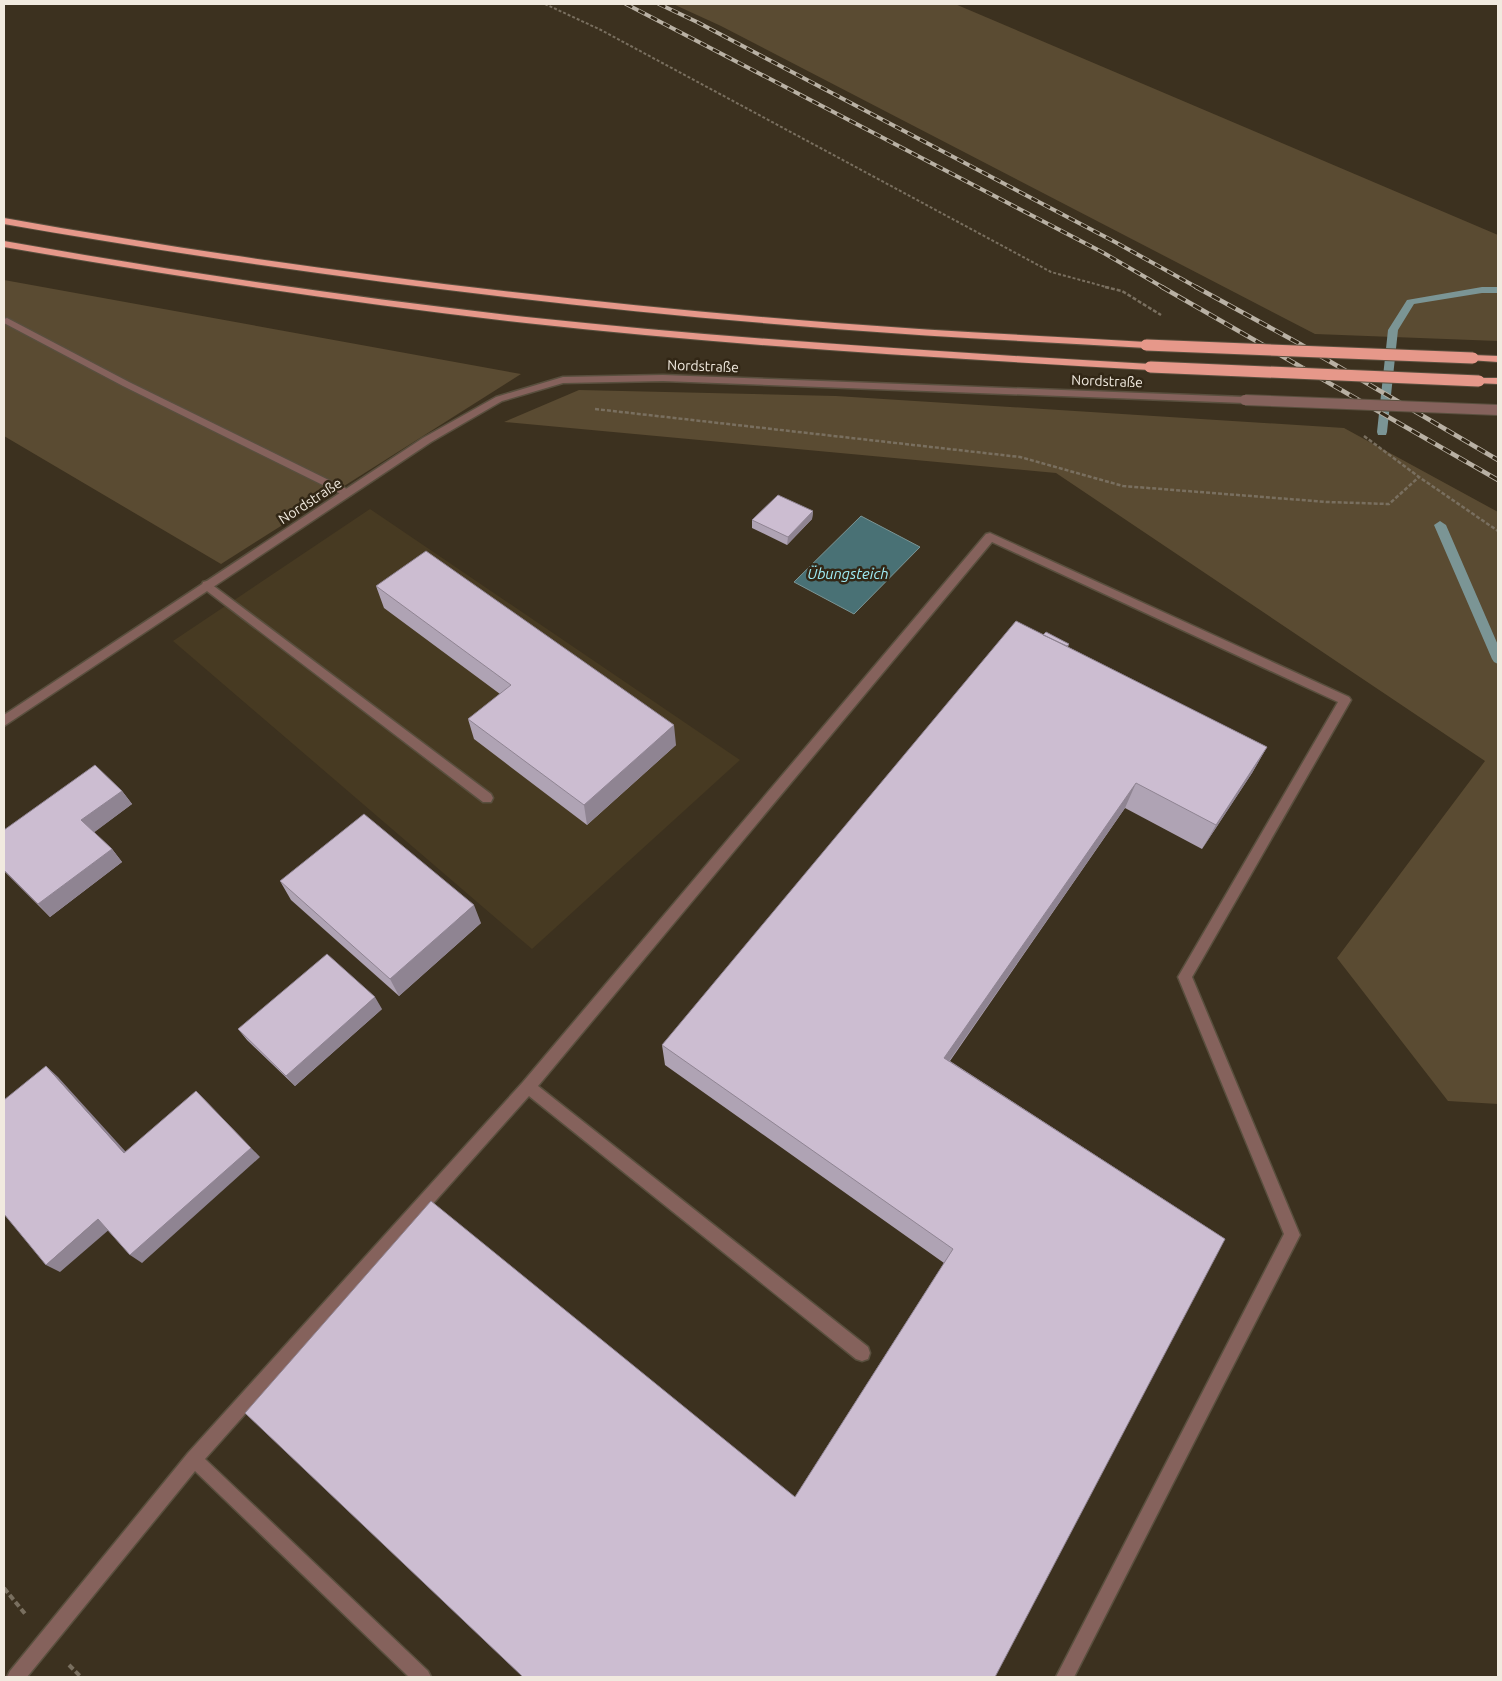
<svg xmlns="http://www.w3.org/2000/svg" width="1502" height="1681" viewBox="0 0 1502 1681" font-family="Ubuntu,sans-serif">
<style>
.built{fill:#473a22}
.green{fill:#5a4b32}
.water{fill:#497175;stroke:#7b9595}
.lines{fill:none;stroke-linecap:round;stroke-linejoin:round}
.stream{fill:#7b9595;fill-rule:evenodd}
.service-casing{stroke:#594f3e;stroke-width:3}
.minor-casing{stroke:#594f3e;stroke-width:3}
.trunk-casing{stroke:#594f3e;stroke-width:2}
.path-far2{stroke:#796f5f;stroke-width:2;stroke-dasharray:3 2;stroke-linecap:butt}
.path-far1{stroke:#796f5f;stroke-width:2.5;stroke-dasharray:4 2;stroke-linecap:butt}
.path{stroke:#796f5f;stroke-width:4;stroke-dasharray:6 3;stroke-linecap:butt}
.service{fill:#85625c;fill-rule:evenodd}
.minor{fill:#85625c;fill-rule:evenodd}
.trunk{fill:#e6988a;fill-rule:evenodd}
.rail-far1-casing{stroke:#b9b1a4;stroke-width:4}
.rail-casing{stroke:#b9b1a4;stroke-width:4.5}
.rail-far1{stroke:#322716;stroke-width:2.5;stroke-dasharray:7;stroke-linecap:butt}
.rail{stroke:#322716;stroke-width:3;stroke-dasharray:9;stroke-linecap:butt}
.minor-bridge-casing{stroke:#594f3e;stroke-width:12;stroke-linecap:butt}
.trunk-bridge-casing{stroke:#594f3e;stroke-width:13;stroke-linecap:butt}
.minor-bridge{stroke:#85625c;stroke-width:10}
.trunk-bridge{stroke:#e6988a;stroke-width:11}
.wall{fill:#afa3b4}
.shaded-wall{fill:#8f8492}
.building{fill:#ccbdd1;stroke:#8f8492}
.labels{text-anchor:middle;stroke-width:5;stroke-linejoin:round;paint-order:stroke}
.street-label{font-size:14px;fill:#f1eadf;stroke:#322716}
.water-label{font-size:15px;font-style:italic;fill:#a0ecf5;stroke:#322716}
</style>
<rect width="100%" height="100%" fill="#3c311f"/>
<!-- built -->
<path class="built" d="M 370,509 L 740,760 L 532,949 L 173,641 Z"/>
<!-- green -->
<path class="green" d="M 673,4 L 955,4 L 1498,235 L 1498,341 L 1315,334 L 721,26 Z
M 4,280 L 521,374 L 221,564 L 4,436 Z
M 579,390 L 836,396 L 1344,428 L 1498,512 L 1498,1104 L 1448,1101 L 1337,958 L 1485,761 L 1056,473 L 504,422 Z"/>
<!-- water -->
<path class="water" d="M 861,516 L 920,547 L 854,614 L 794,582 Z"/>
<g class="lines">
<!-- stream -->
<path class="stream" d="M 1482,287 L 1498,287 L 1498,293 L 1482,293 L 1414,304 L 1398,330 L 1387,432 L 1386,435 L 1378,435 L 1377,432 L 1388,330 L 1407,300 Z
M 1440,521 L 1446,525 L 1498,645 L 1498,664 L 1494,662 L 1492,659 L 1434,525 Z"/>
<defs>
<path id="service" d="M 7,318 L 129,382 L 351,491 L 352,493 L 351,495 L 343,495 L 123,386 L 4,323 L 4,319 Z
M 990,533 L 1349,697 L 1351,700 L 1192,977 L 1300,1235 L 1074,1677 L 1056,1677 L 1284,1234 L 1178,977 L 1338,702 L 992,542 L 538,1086 L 868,1347 L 870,1353 L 868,1359 L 862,1361 L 856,1359 L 529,1096 L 205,1459 L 428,1671 L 431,1677 L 409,1677 L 195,1471 L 27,1677 L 7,1677 L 10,1671 L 188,1453 L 523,1082 L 986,534 Z
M 207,581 L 491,794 L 493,798 L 491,802 L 483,802 L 203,588 L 202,585 L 203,582 Z"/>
<path id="minor" d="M 663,375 L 1245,397 L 1250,400 L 1245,403 L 663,381 L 563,383 L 502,401 L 431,442 L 4,726 L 4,715 L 423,438 L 496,397 L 563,377 Z"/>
<path id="trunk" d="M 4,218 C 279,267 556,301 835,323 C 938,331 1042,336 1146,342 L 1151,345 L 1146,348 C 1042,342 938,337 835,329 C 556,307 279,272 4,224 Z
M 4,241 C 177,272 351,297 526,317 C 733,339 942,352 1150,364 L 1155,367 L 1150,370 C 942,358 733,346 526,323 C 351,303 177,277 4,247 Z
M 1473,355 L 1498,356 L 1498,362 L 1469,360 L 1468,358 L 1469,356 Z
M 1479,378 L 1498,378 L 1498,384 L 1475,383 L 1474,381 Z"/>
</defs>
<!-- service casing -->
<use href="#service" class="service-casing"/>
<!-- minor casing -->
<use href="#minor" class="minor-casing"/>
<!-- trunk casing -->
<use href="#trunk" class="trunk-casing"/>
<!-- path-far2 -->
<path class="path-far2" d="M 545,4 L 601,30 L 1051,272 L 1110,288"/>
<!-- path-far1 -->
<path class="path-far1" d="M 1105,287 L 1122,291 L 1161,315
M 595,409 L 1020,457 L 1123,486 L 1327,502 L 1389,504 L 1419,477
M 1364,436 L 1419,477 L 1498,531"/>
<!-- path -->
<path class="path" d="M 4,1588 L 26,1615
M 69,1665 L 81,1677"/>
<!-- service -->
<use href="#service" class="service"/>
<!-- minor -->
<use href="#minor" class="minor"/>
<!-- trunk -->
<use href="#trunk" class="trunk"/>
<defs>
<path id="rail-far1" d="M 626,4 L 1102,252 L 1164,288
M 659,4 L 697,22 L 1115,242 L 1198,288"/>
<path id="rail" d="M 1162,287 L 1498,480
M 1196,287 L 1300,344 L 1498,460"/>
</defs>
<!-- rail-far1 casing -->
<use href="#rail-far1" class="rail-far1-casing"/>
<!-- rail casing -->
<use href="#rail" class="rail-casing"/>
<!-- rail-far1 -->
<use href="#rail-far1" class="rail-far1"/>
<!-- rail -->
<use href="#rail" class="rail"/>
<defs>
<path id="minor-bridge" d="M 1245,400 L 1498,410"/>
<path id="trunk-bridge" d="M 1146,345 L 1473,358
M 1150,367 L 1479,381"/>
</defs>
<!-- minor-bridge casing -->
<use href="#minor-bridge" class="minor-bridge-casing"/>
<!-- trunk-bridge casing -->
<use href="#trunk-bridge" class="trunk-bridge-casing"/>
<!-- minor-bridge -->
<use href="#minor-bridge" class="minor-bridge"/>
<!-- trunk-bridge -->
<use href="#trunk-bridge" class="trunk-bridge"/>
</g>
<!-- wall -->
<path class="wall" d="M 813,511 L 812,519 L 787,545 L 752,528 L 752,520 Z
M 376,586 L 676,745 L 587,825 L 474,739 L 468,719 L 500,694 L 384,608 Z
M 1043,635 L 1069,644 L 1068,647 L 1267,747 L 1252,773 L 1202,849 L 1125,808 L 950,1061 L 1225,1239 L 795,1497 L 944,1263 L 665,1065 L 662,1045 Z
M 122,791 L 132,804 L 94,832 L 112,849 L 122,862 L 50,917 L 4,871 L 4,830 Z
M 280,881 L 481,923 L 399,996 L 291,900 Z
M 382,1009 L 295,1086 L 247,1040 L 238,1029 Z"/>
<!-- shaded-wall -->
<path class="shaded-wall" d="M 813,511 L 812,519 L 787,545 L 788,537 Z
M 674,725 L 676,745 L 587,825 L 584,805 Z
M 1267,747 L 1252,773 L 1202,849 L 1216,825 Z
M 1136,783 L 1125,808 L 938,1077 L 944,1058 Z
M 122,791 L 132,804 L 92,834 L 81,820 Z
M 112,849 L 122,862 L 50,917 L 38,904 Z
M 474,905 L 481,923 L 399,996 L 390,979 Z
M 375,997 L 382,1009 L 295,1086 L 286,1076 Z
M 46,1066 L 58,1077 L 135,1162 L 124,1153 Z
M 196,1091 L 260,1157 L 142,1263 L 130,1255 Z
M 98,1219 L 111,1228 L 60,1272 L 46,1265 Z"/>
<!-- building -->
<path class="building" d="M 778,495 L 813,511 L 788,537 L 752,520 Z
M 426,551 L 674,725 L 584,805 L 468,719 L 511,685 L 376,586 Z
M 1016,621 L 1267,747 L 1216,825 L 1136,783 L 944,1058 L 1225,1239 L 995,1677 L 523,1677 L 245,1413 L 431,1201 L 795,1497 L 953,1249 L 662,1045 Z
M 1046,632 L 1069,644 L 1067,646 L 1043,635 Z
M 95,765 L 122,791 L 81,820 L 112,849 L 38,904 L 4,870 L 4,830 Z
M 364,814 L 474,905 L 390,979 L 280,881 Z
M 327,954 L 375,997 L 286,1076 L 238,1029 Z
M 46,1066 L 124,1153 L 196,1091 L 251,1148 L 130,1255 L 98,1219 L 46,1265 L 4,1214 L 4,1100 Z"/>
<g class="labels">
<!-- street labels -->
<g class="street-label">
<text transform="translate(703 366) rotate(2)" y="5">Nordstraße</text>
<text transform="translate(1107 381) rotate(2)" y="5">Nordstraße</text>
<text transform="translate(310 501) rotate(-33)" y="5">Nordstraße</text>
</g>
<!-- water labels -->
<g class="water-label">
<text x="848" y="579">Übungsteich</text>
</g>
</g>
<!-- border -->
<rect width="1502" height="1681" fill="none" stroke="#f1eadf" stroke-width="10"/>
</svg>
